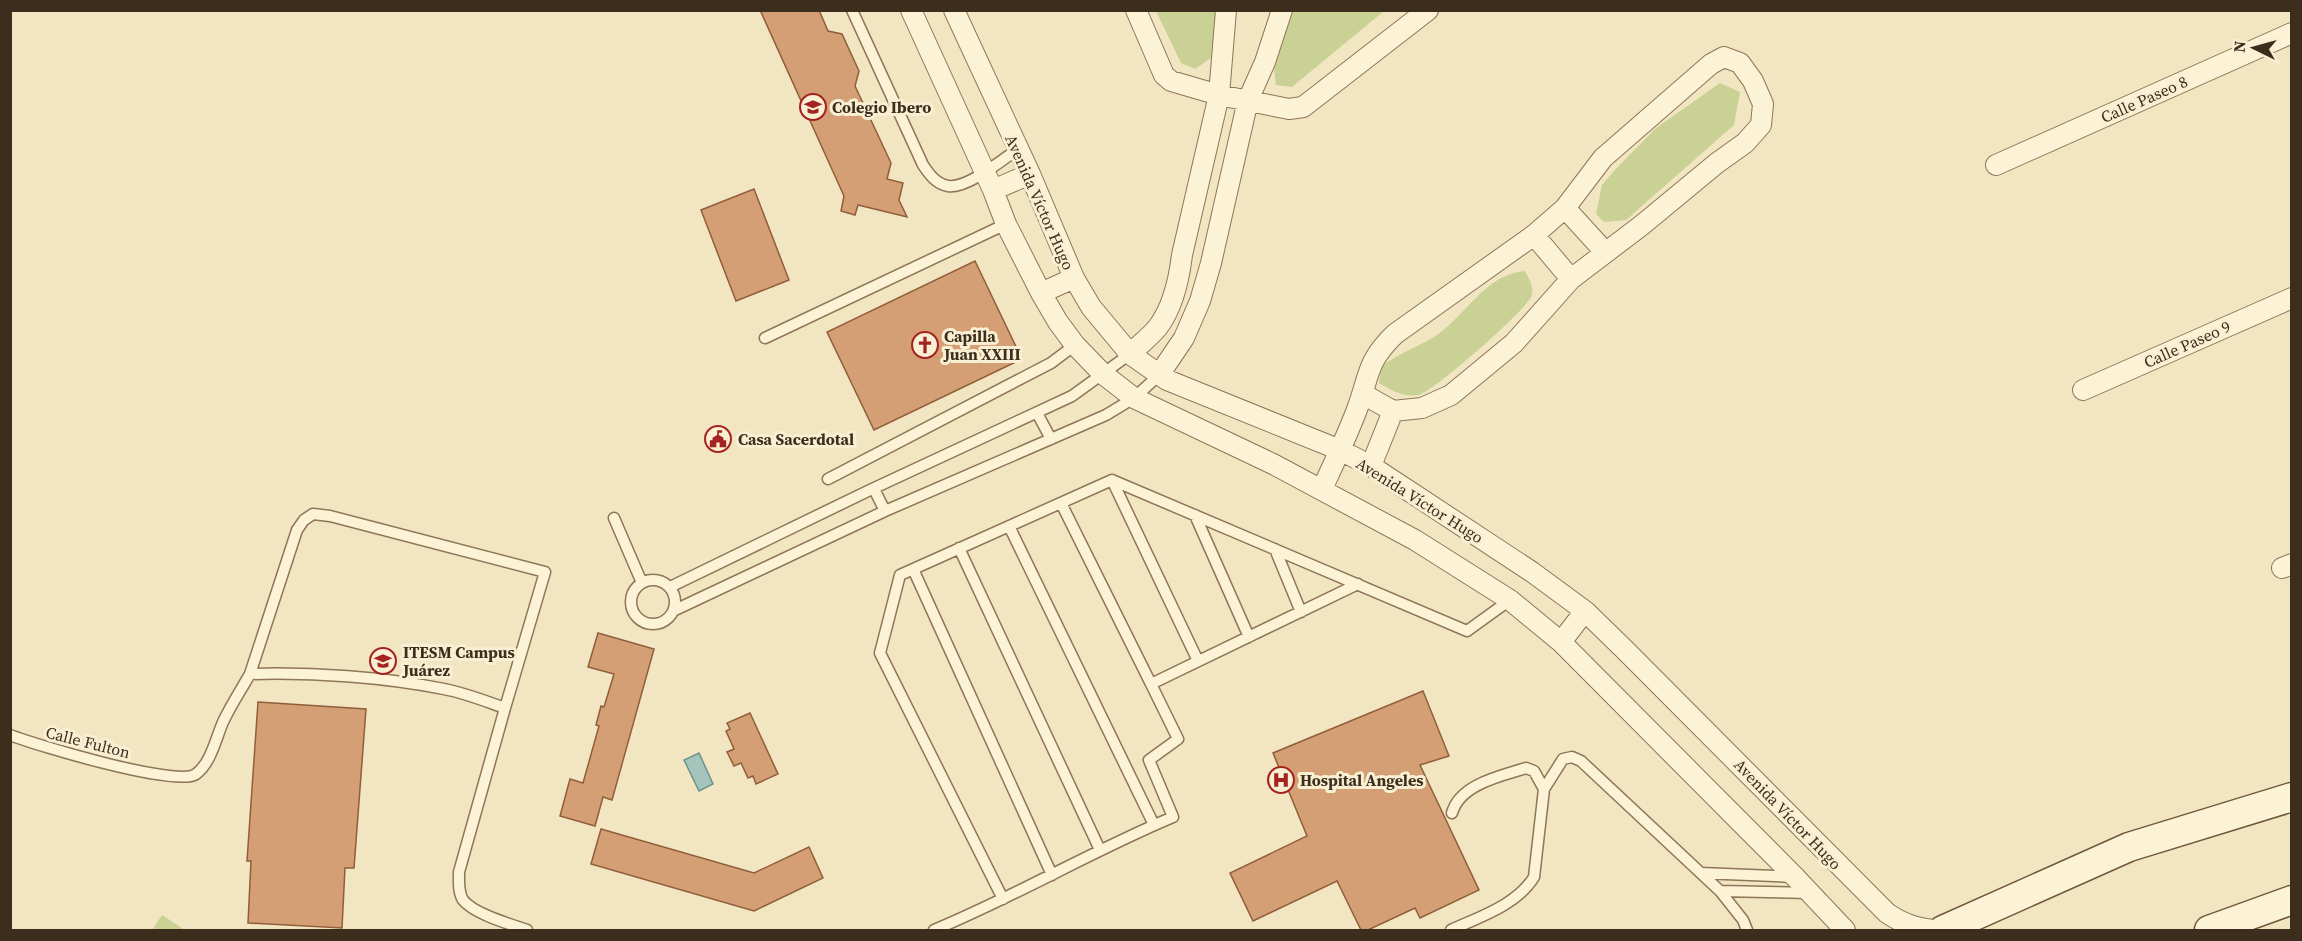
<svg xmlns="http://www.w3.org/2000/svg" width="2302" height="941" viewBox="0 0 2302 941" font-family="'Source Serif 4',serif">
<style>
.green{fill:#c9d294}
.water{fill:#a5c5bc;stroke:#6a948b;stroke-width:1.5}
.building{fill:#d49f74;stroke:#905e3a;stroke-width:1.5}
.lines{fill:none;stroke-linecap:round;stroke-linejoin:round}
.service-casing{stroke:#8e7657;stroke-width:13}
.minor-casing{stroke:#8e7657;stroke-width:22}
.secondary-casing{stroke:#70573a;stroke-width:31}
.service{stroke:#fcf2d6;stroke-width:10}
.minor{stroke:#fcf2d6;stroke-width:20}
.secondary{stroke:#fcf2d6;stroke-width:28}
.labels{text-anchor:middle;stroke-width:6;stroke-linejoin:round;paint-order:stroke}
.street-label{font-size:16px;fill:#3d2d1d;stroke:#f9efd2}
.poi-label{font-size:16px;font-weight:bold;fill:#3d2d1d;stroke:#f9efd2;text-anchor:start}
</style>
<rect width="100%" height="100%" fill="#f2e5c2"/>
<!-- green -->
<path class="green" d="M 1156,11 L 1216,11 L 1211,58 L 1195,69 L 1181,63 Z
M 1293,11 L 1293,10 L 1384,11 L 1292,87 L 1276,85 L 1274,70 Z
M 1720,83 L 1740,92 L 1734,125 L 1626,220 L 1604,222 L 1596,214 L 1602,185 L 1613,172 L 1656,128 Z
M 1525,271 C 1529,279 1535,288 1531,297 C 1524,312 1432,393 1418,395 C 1403,397 1392,391 1379,383 L 1381,367 C 1398,353 1419,347 1437,335 C 1467,314 1486,274 1525,271 Z
M 162,915 L 185,930 L 152,930 Z"/>
<!-- water -->
<path class="water" d="M 699,753 L 713,784 L 699,791 L 684,760 Z"/>
<!-- building -->
<path class="building" d="M 760,10 L 819,10 L 828,31 L 842,34 L 859,71 L 855,86 L 891,163 L 887,179 L 903,183 L 899,200 L 907,217 L 858,205 L 855,215 L 841,211 L 844,196 Z
M 754,189 L 789,280 L 736,301 L 701,210 Z
M 975,261 L 1022,359 L 874,430 L 827,332 Z
M 598,633 L 654,649 L 612,800 L 603,797 L 595,826 L 560,816 L 570,779 L 583,783 L 599,726 L 596,725 L 601,706 L 604,707 L 614,674 L 588,667 Z
M 1423,691 L 1449,756 L 1420,765 L 1479,890 L 1420,918 L 1415,908 L 1368,930 L 1361,930 L 1337,881 L 1253,921 L 1230,873 L 1307,836 L 1273,753 Z
M 258,702 L 366,709 L 354,868 L 345,868 L 342,928 L 248,923 L 251,861 L 247,861 Z
M 750,713 L 778,774 L 756,784 L 753,776 L 748,778 L 741,763 L 734,766 L 727,752 L 734,749 L 726,731 L 730,729 L 727,723 Z
M 601,829 L 754,873 L 809,847 L 823,878 L 754,911 L 591,864 Z"/>
<g class="lines">
<defs>
<path id="service" d="M 852,10 L 923,165 C 929,174 936,184 948,186 C 967,189 1002,160 1018,149
M 765,338 L 1006,224
M 1037,413 L 1051,439
M 828,479 L 1051,363 L 1075,345
M 1112,480 L 1198,661
M 874,489 L 885,511
M 1061,503 L 1151,684
M 1195,515 L 1249,637
M 614,518 L 642,583
M 1009,526 L 1154,825
M 959,548 L 1100,850
M 1275,549 L 1301,612
M 913,569 L 1052,875
M631 602a22 22 0 1 1 44 0a22 22 0 1 1-44 0Z
M 670,587 L 870,490 L 1072,396 L 1130,354
M 675,610 L 885,511 L 1106,415 L 1134,398 L 1159,375
M 250,674 L 297,530 L 304,520 L 313,514 L 330,516 L 545,572 L 505,708
M 10,735 C 36,745 178,788 196,774 C 211,763 216,738 223,722 C 231,705 241,690 250,674 C 311,672 384,677 444,689 C 465,693 485,701 505,708 L 459,872 C 459,881 458,892 463,900 C 474,914 510,924 527,930
M 1452,813 C 1460,784 1501,776 1526,768 L 1534,771 L 1544,789
M 1701,873 L 1795,877
M 1720,891 L 1810,893
M 1003,899 L 880,653 L 900,575 L 1112,480 L 1467,631 L 1510,600
M 934,930 C 1016,896 1092,851 1173,817 L 1149,760 L 1178,739 L 1151,684 L 1358,584
M 1451,930 C 1479,917 1517,905 1534,877 L 1544,789 L 1563,759 L 1572,757 L 1581,761 L 1720,891 L 1743,920 L 1747,930"/>
<path id="minor" d="M 911,10 L 993,190 L 1006,224 L 1041,293 L 1058,322 L 1075,345 L 1103,374 L 1134,398 L 1273,464 L 1415,540 L 1510,600 L 1561,642 L 1795,877 L 1845,930
M 954,10 L 1030,174 L 1074,278 L 1091,307 L 1130,354 L 1167,380 L 1340,450 L 1371,466 L 1532,572 L 1585,611 L 1624,649 L 1887,913 C 1903,924 1916,928 1934,930
M 1136,10 L 1164,75 L 1171,81 L 1219,95 L 1289,109 L 1303,107 L 1428,10
M 1996,165 L 2292,33
M 993,190 L 1030,174
M 1565,208 L 1605,252
M 1534,235 L 1571,279
M 1041,293 L 1074,278
M 1130,354 C 1139,345 1150,337 1158,327 C 1173,307 1179,280 1182,255 L 1219,95 L 1226,10
M 1159,375 L 1184,338 L 1200,301 L 1211,263 L 1248,100 L 1265,62 L 1282,10
M 2083,390 L 2292,298
M 1371,466 L 1393,411
M 1322,489 C 1334,463 1346,438 1356,412 C 1370,376 1365,363 1395,334 L 1534,235 L 1565,208 L 1603,158 L 1711,64 L 1724,57 L 1740,63 L 1753,81 L 1763,104 L 1761,125 L 1745,143 L 1717,163 L 1642,225 L 1571,279 L 1514,343 L 1451,395 L 1422,408 L 1393,411 L 1363,394
M 2282,568 L 2292,564
M 1561,642 L 1585,611"/>
<path id="secondary" d="M 1943,930 L 2129,847 L 2292,797
M 2209,930 L 2292,900"/>
</defs>
<!-- service casing -->
<use href="#service" class="service-casing"/>
<!-- minor casing -->
<use href="#minor" class="minor-casing"/>
<!-- secondary casing -->
<use href="#secondary" class="secondary-casing"/>
<!-- service -->
<use href="#service" class="service"/>
<!-- minor -->
<use href="#minor" class="minor"/>
<!-- secondary -->
<use href="#secondary" class="secondary"/>
</g>
<!-- icons -->
<defs>
<symbol id="school-ring" viewBox="-11 -11 22 22"><circle r="9.5" fill="#f9efd2" stroke="#a42320" stroke-width="1.5"/><path d="M0-5L7-2L0 1L-7-2ZM-4 1L0 2.5L4 1V4Q0 6-4 4Z" fill="#a42320"/></symbol>
<symbol id="church-ring" viewBox="-11 -11 22 22"><circle r="9.5" fill="#f9efd2" stroke="#a42320" stroke-width="1.5"/><path d="M-1.2-6h2.4v3.5h3.3v2.4h-3.3V6h-2.4V-.1h-3.3v-2.4h3.3Z" fill="#a42320"/></symbol>
<symbol id="civic-ring" viewBox="-11 -11 22 22"><circle r="9.5" fill="#f9efd2" stroke="#a42320" stroke-width="1.5"/><path d="M-.6-6.5H3V-4.5H.6V-3L4-1V1h2V6H-6V1h2V-1L-.6-3ZM-1.2 2.5V6h2.4V2.5Z" fill="#a42320"/></symbol>
<symbol id="university-ring" viewBox="-11 -11 22 22"><circle r="9.5" fill="#f9efd2" stroke="#a42320" stroke-width="1.5"/><path d="M0-5L7-2L0 1L-7-2ZM-4 1L0 2.5L4 1V4Q0 6-4 4Z" fill="#a42320"/></symbol>
<symbol id="hospital-ring" viewBox="-11 -11 22 22"><circle r="9.5" fill="#f9efd2" stroke="#a42320" stroke-width="1.5"/><path d="M-5-5h3v3.5h4V-5h3V5h-3V1.5h-4V5h-3Z" fill="#a42320"/></symbol>
</defs>
<g fill-rule="evenodd">
<use href="#school-ring" x="798" y="92" width="30" height="30"/>
<use href="#church-ring" x="910" y="330" width="30" height="30"/>
<use href="#civic-ring" x="703" y="424" width="30" height="30"/>
<use href="#university-ring" x="368" y="646" width="30" height="30"/>
<use href="#hospital-ring" x="1266" y="765" width="30" height="30"/>
</g>
<g class="labels">
<!-- street labels -->
<g class="street-label">
<text transform="translate(2144 99) rotate(-24)" y="6">Calle Paseo 8</text>
<text transform="translate(1040 202) rotate(66)" y="6">Avenida Víctor Hugo</text>
<text transform="translate(2187 344) rotate(-24)" y="6">Calle Paseo 9</text>
<text transform="translate(1420 500) rotate(32)" y="6">Avenida Víctor Hugo</text>
<text transform="translate(88 742) rotate(14)" y="6">Calle Fulton</text>
<text transform="translate(1788 814) rotate(46)" y="6">Avenida Víctor Hugo</text>
</g>
<!-- poi labels -->
<g class="poi-label">
<text x="832" y="113">Colegio Ibero</text>
<text x="944" y="342">Capilla<tspan x="944" dy="18">Juan XXIII</tspan></text>
<text x="738" y="445">Casa Sacerdotal</text>
<text x="403" y="658">ITESM Campus<tspan x="403" dy="18">Juárez</tspan></text>
<text x="1300" y="786">Hospital Angeles</text>
</g>
</g>
<!-- border -->
<rect width="2302" height="941" fill="none" stroke="#3d2d1d" stroke-width="24"/>
<!-- north arrow -->
<g transform="translate(2254 48) rotate(275)" stroke="#f9efd2" stroke-width="4.5" paint-order="stroke">
<path d="M0-4.5L10 22L0 15L-10 22Z" fill="#3d2d1d"/>
<text y="-9" font-size="16" font-weight="bold" text-anchor="middle" fill="#3d2d1d">N</text>
</g>
</svg>
